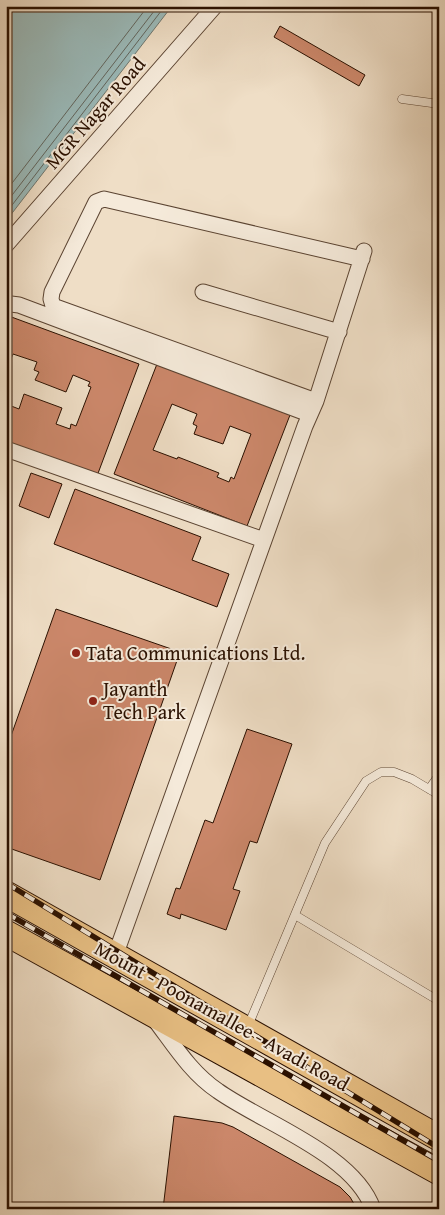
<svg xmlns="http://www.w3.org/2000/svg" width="445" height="1215" viewBox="0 0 445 1215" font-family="'Gentium Book Plus',serif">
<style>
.water{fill:#9bbbbb;stroke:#6e7770}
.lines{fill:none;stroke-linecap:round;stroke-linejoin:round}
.shore{stroke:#62665e;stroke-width:1}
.building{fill:#cb876a;stroke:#2a1000;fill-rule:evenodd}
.lane-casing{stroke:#5b4432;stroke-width:9}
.street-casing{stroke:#5b4432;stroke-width:17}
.primary-casing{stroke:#2a1000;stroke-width:27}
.lane{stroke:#f5eada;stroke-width:8}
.street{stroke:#f5eada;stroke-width:15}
.primary{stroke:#e8bf83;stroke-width:25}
.rail-casing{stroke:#2a1000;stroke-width:5.5}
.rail{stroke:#f5eada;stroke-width:4;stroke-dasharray:11;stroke-linecap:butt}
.poi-dot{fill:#8f2418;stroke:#f5eada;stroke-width:2}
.labels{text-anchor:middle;stroke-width:4;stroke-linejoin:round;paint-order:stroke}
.street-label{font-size:20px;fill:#2a1000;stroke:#f5eada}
.poi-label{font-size:20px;fill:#2a1000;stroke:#f5eada;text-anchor:start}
</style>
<rect width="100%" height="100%" fill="#efdec6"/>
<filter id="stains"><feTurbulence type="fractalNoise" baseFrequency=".004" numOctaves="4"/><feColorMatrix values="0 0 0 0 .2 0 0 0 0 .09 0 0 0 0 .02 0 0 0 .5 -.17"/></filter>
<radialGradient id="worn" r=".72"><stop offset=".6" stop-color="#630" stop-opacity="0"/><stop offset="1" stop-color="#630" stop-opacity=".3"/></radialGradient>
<!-- water -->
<path class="water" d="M 6,6 L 172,6 L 6,221 Z"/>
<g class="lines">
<!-- shore -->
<path class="shore" d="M 6,191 L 148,6
M 6,203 L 158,6
M 6,213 L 165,6"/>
</g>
<!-- building -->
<path class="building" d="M 280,26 L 365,75 L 359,86 L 274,37 Z
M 6,315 L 139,364 L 97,476 L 6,442 L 6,404 L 19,409 L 24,394 L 62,408 L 56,424 L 70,429 L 71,424 L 76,426 L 91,387 L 88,386 L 90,382 L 73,375 L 66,392 L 35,380 L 39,372 L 34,370 L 37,362 L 13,354 L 6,371 Z
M 157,364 L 290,415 L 247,526 L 114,474 ZM 172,404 L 197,414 L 193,424 L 197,426 L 194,434 L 223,444 L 230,426 L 251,434 L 234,479 L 231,477 L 229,482 L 217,477 L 219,473 L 178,457 L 177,459 L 153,450 Z
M 31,473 L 62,484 L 49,518 L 19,506 Z
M 75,489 L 201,537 L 192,560 L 229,574 L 217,607 L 54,544 Z
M 56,609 L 180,652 L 100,880 L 6,847 L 6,750 Z
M 247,729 L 292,744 L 257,843 L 250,841 L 233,889 L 240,891 L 226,930 L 181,914 L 180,919 L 167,914 L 176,888 L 180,889 L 205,820 L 213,823 Z
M 174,1116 L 222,1123 L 233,1127 L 340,1187 L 350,1197 L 357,1209 L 163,1209 Z"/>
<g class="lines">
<defs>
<path id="lane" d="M 402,99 L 439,104
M 429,789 L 439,775
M 295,915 L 439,1001
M 248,1026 L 325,843 L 366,781 L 381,772 L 394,772 L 412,779 L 439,795"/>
<path id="street" d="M 6,245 L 215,6
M 203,292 L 339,332
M 6,305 L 11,304 L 19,305 L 309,414
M 316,401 L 53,306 L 51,299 L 52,292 L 96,202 L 104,199 L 362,259
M 6,449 L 264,540
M 115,956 L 305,426 L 316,401 L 364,251
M 155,1020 C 174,1045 191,1073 218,1091 C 263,1123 354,1154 373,1209"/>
<path id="primary" d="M 6,894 L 439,1138
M 6,933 L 439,1172"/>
</defs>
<!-- lane casing -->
<use href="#lane" class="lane-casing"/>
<!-- street casing -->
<use href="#street" class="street-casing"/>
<!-- primary casing -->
<use href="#primary" class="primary-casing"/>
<!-- lane -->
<use href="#lane" class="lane"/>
<!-- street -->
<use href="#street" class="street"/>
<!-- primary -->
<use href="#primary" class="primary"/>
<defs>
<path id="rail" d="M 6,883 L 439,1148
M 6,913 L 439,1161"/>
</defs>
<!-- rail casing -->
<use href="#rail" class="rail-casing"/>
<!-- rail -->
<use href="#rail" class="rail"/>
</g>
<!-- markers -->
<g class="poi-dot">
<circle cx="76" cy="653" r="5"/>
<circle cx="93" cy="701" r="5"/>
</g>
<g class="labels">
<!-- street labels -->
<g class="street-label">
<text transform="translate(95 113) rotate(-49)" y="7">MGR Nagar Road</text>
<text transform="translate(222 1016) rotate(29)" y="7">Mount - Poonamallee - Avadi Road</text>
</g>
<!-- poi labels -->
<g class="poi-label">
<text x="86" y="660">Tata Communications Ltd.</text>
<text x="103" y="696">Jayanth<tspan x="103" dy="23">Tech Park</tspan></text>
</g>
</g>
<!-- margin -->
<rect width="445" height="1215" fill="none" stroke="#efdec6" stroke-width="25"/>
<rect x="8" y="8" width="430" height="1200" fill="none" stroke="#2a1000" stroke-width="2.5"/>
<rect x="12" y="12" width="420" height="1190" fill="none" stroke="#2a1000"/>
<rect width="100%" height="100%" filter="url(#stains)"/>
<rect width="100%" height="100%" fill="url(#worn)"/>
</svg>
